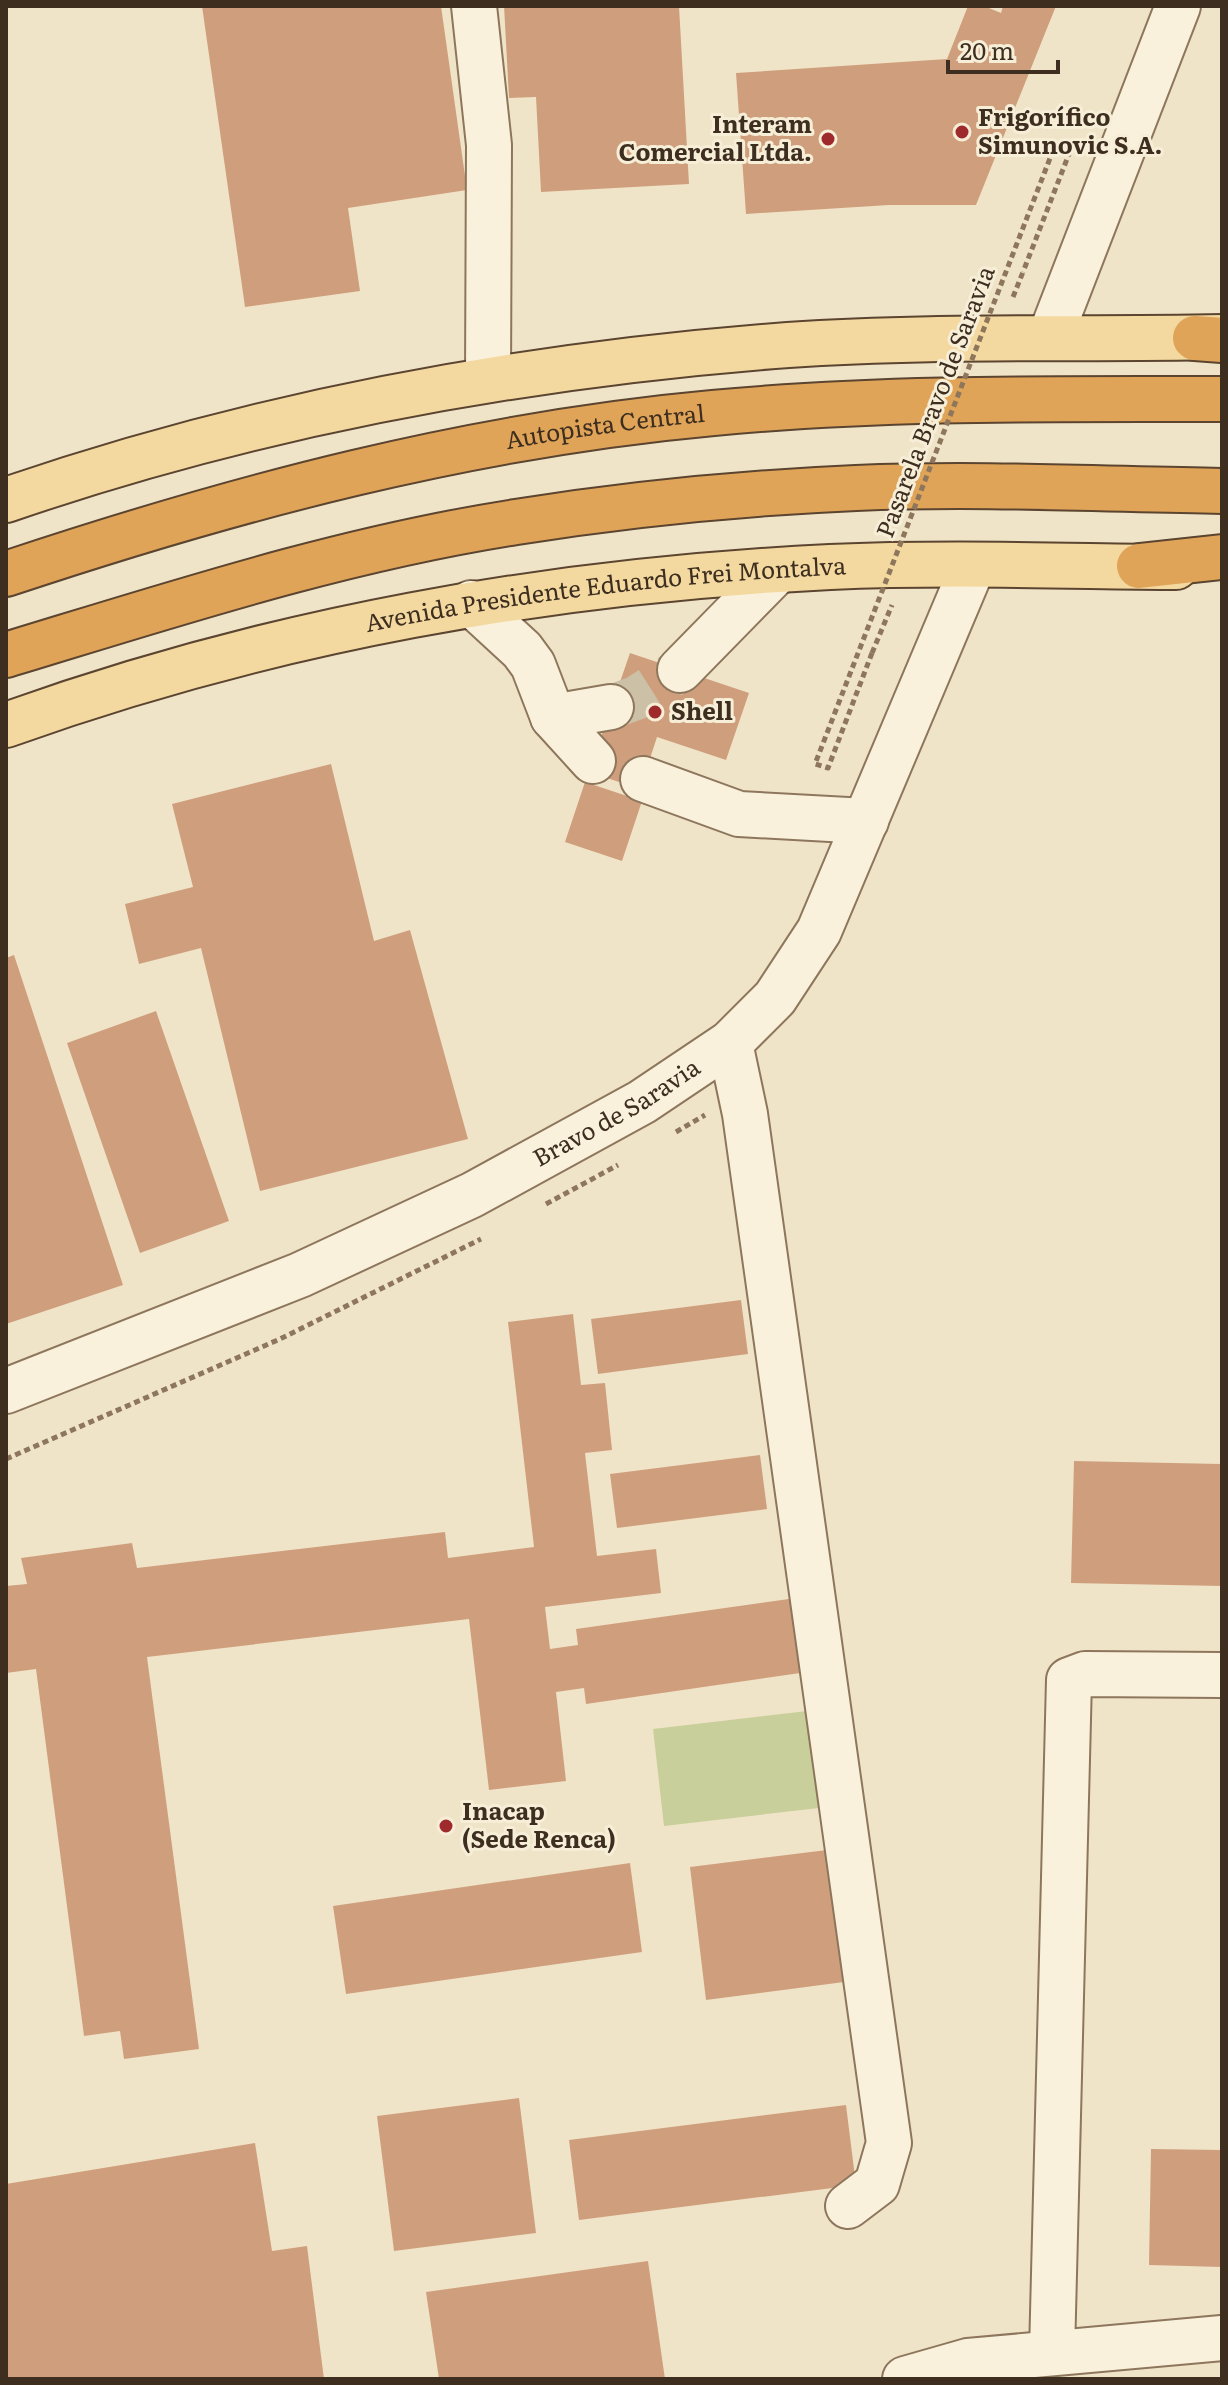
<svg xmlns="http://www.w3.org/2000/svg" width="1228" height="2385" viewBox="0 0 1228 2385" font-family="Literata,serif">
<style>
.pitch{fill:#c9cf9b}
.building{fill:#cf9f7d}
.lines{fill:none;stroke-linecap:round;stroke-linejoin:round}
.minor-tunnel{stroke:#ccc0a6;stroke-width:44;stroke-dasharray:44 22;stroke-linecap:butt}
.minor-casing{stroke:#8d765c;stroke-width:48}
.major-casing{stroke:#5b4430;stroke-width:48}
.highway-casing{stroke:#5b4430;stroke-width:48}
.path{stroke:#8d765c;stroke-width:5;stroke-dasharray:6 4;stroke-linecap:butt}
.minor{stroke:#faf1dc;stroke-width:44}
.major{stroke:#f3d9a0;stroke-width:44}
.highway{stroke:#e0a458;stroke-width:44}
.path-bridge{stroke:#8d765c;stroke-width:5;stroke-dasharray:6 4;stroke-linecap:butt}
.poi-dot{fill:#9e2a2b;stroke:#f7eed8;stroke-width:3}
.labels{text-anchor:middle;stroke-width:6;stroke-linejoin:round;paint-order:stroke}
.poi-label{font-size:24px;font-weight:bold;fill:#3d2e20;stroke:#f7eed8;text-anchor:start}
.street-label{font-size:24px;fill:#3d2e20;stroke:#f7eed8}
</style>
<rect width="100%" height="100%" fill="#f0e4c8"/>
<!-- pitch -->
<path class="pitch" d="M 807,1711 L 819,1808 L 664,1826 L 653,1729 Z"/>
<!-- building -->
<path class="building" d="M 202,6 L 441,6 L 467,190 L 348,208 L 360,291 L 245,307 Z
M 504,6 L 679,6 L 689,184 L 541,192 L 536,97 L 509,98 Z
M 968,6 L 984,6 L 1001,13 L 1003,6 L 1056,6 L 976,205 L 889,205 L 746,214 L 736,73 L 947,59 Z
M 630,653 L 749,693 L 726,760 L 657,737 L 640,789 L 589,772 Z
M 331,764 L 374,941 L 410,930 L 468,1139 L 260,1191 L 201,948 L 139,964 L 125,904 L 193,887 L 172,804 Z
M 585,782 L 642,801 L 622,861 L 565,842 Z
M 14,955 L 123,1285 L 6,1324 L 6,958 Z
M 156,1011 L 229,1221 L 140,1253 L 67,1043 Z
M 741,1300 L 748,1354 L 598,1374 L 591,1319 Z
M 573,1314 L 581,1385 L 605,1383 L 612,1450 L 585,1453 L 597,1556 L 656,1549 L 661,1593 L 545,1607 L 550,1649 L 578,1645 L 576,1629 L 796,1598 L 807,1672 L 586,1704 L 584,1688 L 556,1692 L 566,1781 L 489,1790 L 469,1619 L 147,1657 L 199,2049 L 124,2059 L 120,2031 L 84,2036 L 36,1669 L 6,1673 L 6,1586 L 27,1584 L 21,1558 L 132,1543 L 137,1568 L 445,1532 L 448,1558 L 534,1547 L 508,1322 Z
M 760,1455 L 767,1509 L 617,1528 L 610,1474 Z
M 1074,1461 L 1222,1464 L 1222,1586 L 1071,1583 Z
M 827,1850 L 844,1982 L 706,2000 L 690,1867 Z
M 630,1863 L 642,1952 L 346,1994 L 333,1906 Z
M 519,2098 L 536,2233 L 394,2251 L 377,2116 Z
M 846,2105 L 856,2185 L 579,2220 L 569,2140 Z
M 255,2143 L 272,2251 L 307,2246 L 324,2379 L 6,2379 L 6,2184 Z
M 1151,2149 L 1222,2150 L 1222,2267 L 1149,2265 Z
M 648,2261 L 665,2379 L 439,2379 L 426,2292 Z"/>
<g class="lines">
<!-- minor-tunnel -->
<path class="minor-tunnel" d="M 611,707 L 636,698 L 680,670"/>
<defs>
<g id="minor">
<path d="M 474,6 L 489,145 L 488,380"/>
<path d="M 1050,337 L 1178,6"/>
<path d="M 471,603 L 522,650 L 533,665 L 553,717 L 593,761"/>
<path d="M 680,670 L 777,571"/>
<path d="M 553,717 L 611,707"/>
<path d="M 643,779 L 739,814 L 866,821"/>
<path d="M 730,1043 L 745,1114 L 889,2143 L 877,2184 L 848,2206"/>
<path id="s1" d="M 6,1391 L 300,1275 L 472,1195 L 642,1102 L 730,1043 L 775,998 L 819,931 L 973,566"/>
<path d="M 1052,2353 L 1069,1680 L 1085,1674 L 1222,1675"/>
<path d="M 905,2379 L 968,2361 L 1222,2338"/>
</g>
<g id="major">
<path d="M 6,500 C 259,413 522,365 788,345 C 933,335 1077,340 1222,337"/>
<path id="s2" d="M 6,725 C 274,629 546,581 830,567 C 945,562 1061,566 1176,567"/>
</g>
<g id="highway">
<path d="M 1195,338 L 1222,340"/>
<path d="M 1139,566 L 1222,557"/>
<path id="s3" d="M 6,574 C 237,497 470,435 713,413 C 883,397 1052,399 1222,399"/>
<path d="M 6,655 C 174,604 342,549 516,522 C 629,504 742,493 856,488 C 977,483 1100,489 1222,491"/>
</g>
</defs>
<!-- minor casing -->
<use href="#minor" class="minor-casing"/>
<!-- major casing -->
<use href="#major" class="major-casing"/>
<!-- highway casing -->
<use href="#highway" class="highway-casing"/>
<!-- path -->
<path class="path" d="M 1013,297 L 1023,272
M 872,653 L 892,605
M 676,1132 L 705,1115
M 546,1204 L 618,1165
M 6,1459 L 280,1339 L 481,1239"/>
<!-- minor -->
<use href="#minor" class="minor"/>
<!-- major -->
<use href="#major" class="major"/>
<!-- highway -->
<use href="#highway" class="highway"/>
<!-- path-bridge -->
<path class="path-bridge" d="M 872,653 L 828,768 L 815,764 L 1054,148 L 1069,154 L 1023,272"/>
</g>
<!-- markers -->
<g class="poi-dot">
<circle cx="962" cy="132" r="8"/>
<circle cx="828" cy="139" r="8"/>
<circle cx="655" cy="712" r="8"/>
<circle cx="446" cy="1826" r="8"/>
</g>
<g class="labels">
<!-- poi labels -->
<g class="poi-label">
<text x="978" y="126">Frigorífico<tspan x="978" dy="28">Simunovic S.A.</tspan></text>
<text x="812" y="133" text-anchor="end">Interam<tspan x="812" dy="28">Comercial Ltda.</tspan></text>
<text x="671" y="720">Shell</text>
<text x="462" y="1820">Inacap<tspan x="462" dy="28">(Sede Renca)</tspan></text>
</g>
<!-- street labels -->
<g class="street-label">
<text transform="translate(936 402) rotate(-69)" y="8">Pasarela Bravo de Saravia</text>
<text dy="8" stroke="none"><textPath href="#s3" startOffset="618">Autopista Central</textPath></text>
<text dy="8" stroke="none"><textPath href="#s2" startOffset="616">Avenida Presidente Eduardo Frei Montalva</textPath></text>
<text dy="8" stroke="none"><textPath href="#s1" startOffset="672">Bravo de Saravia</textPath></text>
</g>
</g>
<!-- border -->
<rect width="1228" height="2385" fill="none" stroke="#3d2e20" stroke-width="16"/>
<!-- scale -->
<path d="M948 60v12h110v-12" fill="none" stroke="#3d2e20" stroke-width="4"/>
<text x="960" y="60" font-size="24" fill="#3d2e20" stroke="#f7eed8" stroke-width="6" paint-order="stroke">20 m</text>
</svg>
